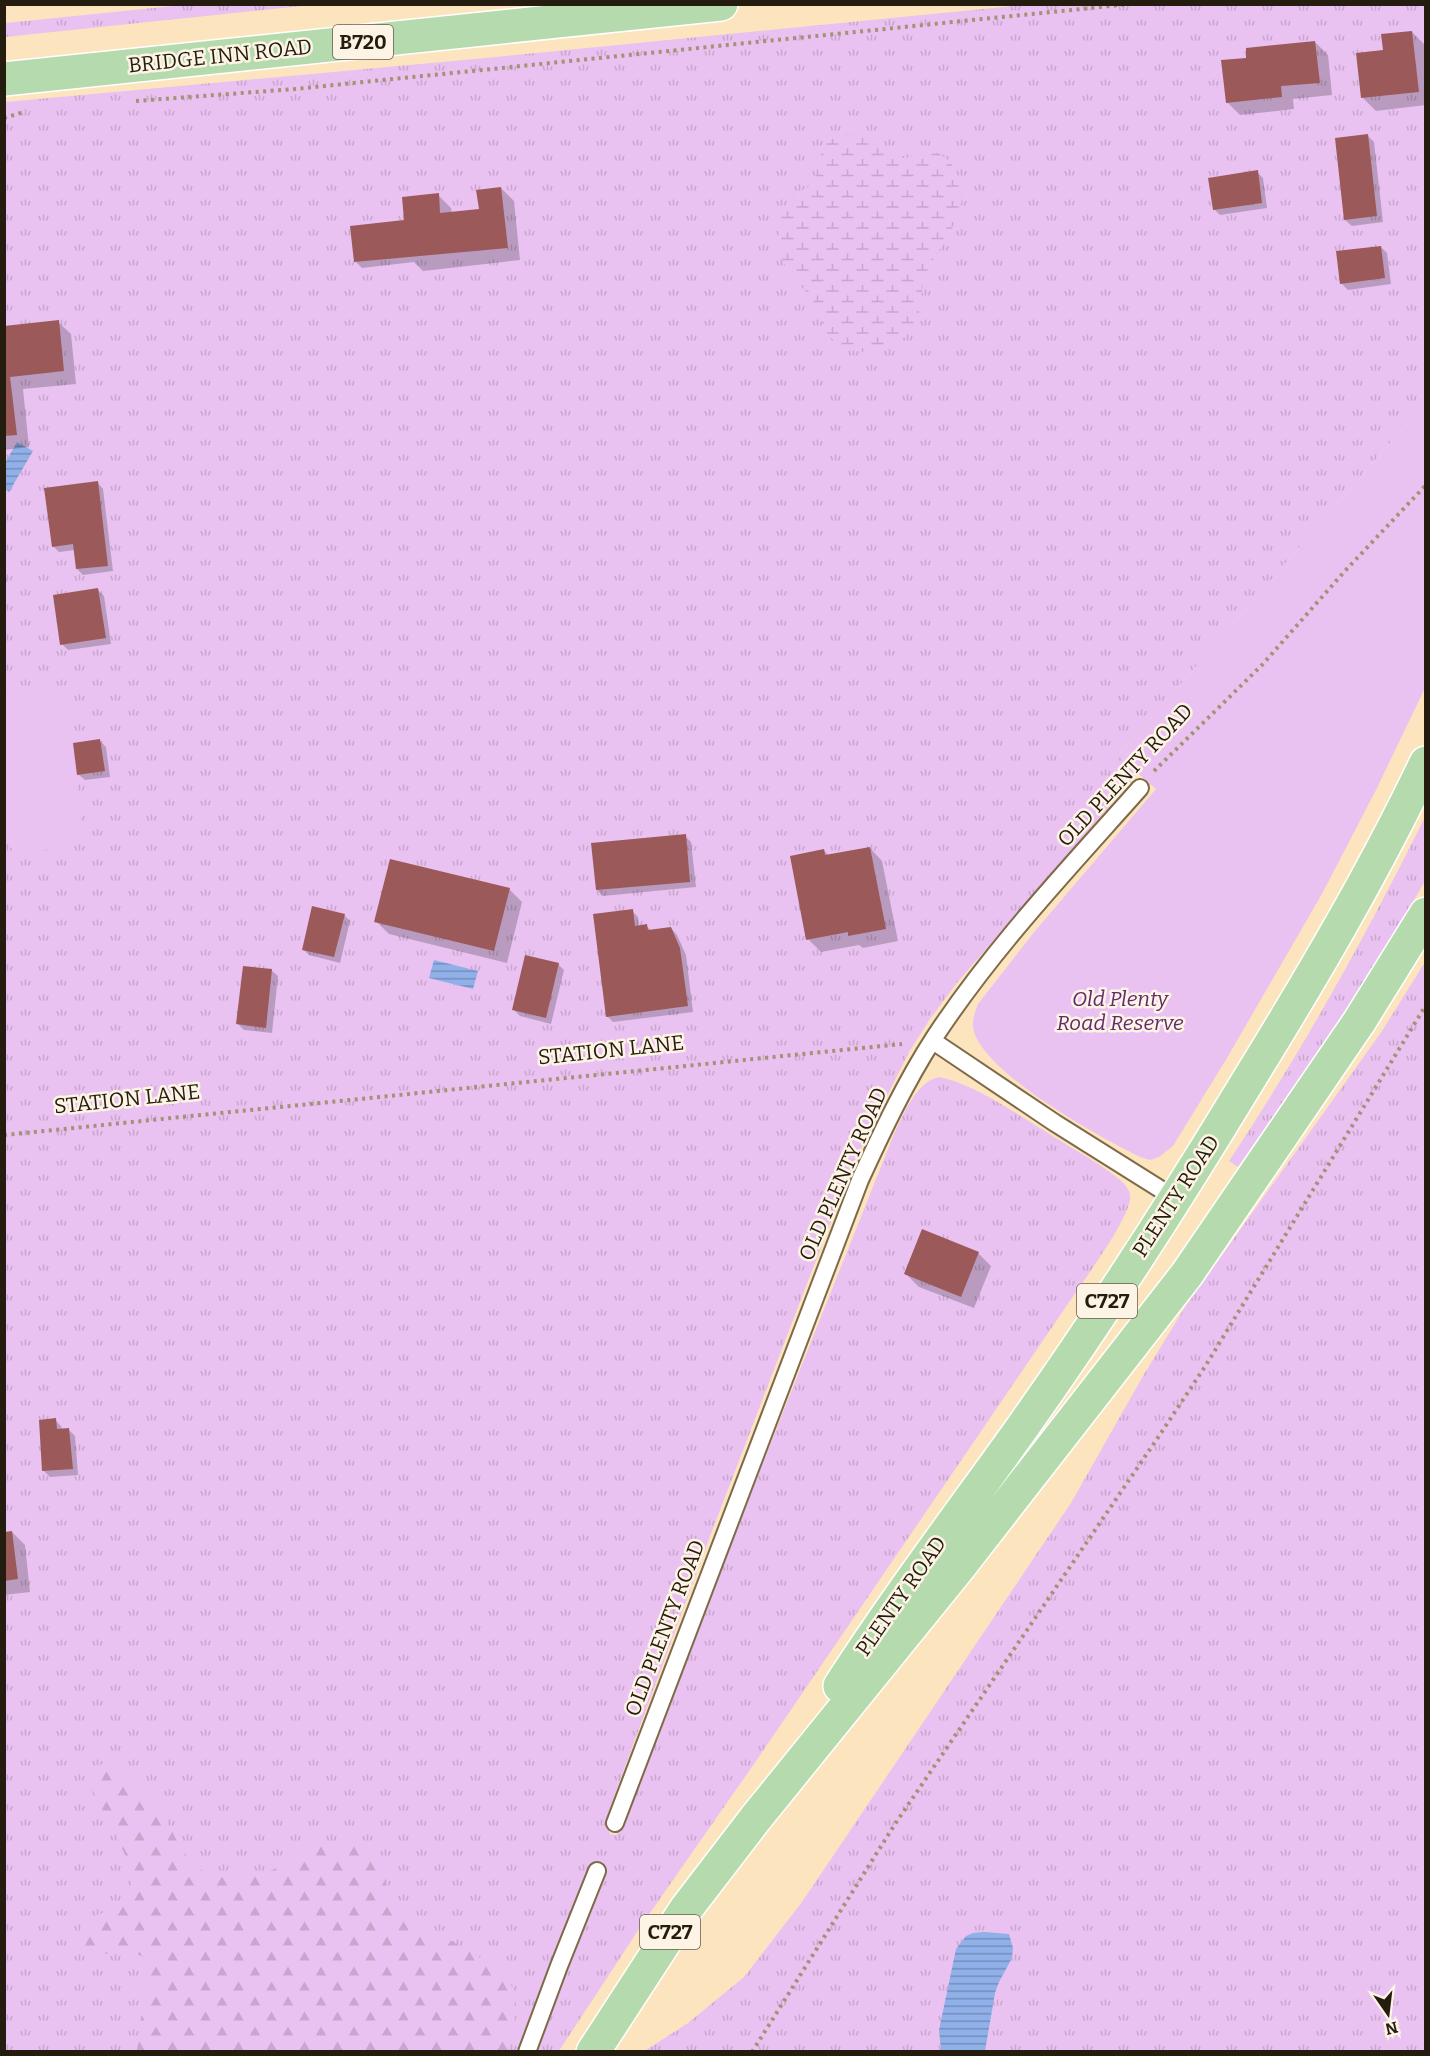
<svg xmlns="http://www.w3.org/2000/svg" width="1430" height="2056" viewBox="0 0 1430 2056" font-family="Bitter,serif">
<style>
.grass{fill:url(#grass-tufts)}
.forest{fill:url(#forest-firs)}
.wetland{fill:url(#wetland-marsh)}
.park{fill:#e9c2f1}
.water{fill:url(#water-rules)}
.shadow{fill:#0003}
.building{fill:#9c5959}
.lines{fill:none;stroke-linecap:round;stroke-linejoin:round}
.lane-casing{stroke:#7e6a47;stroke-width:20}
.primary-casing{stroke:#fff;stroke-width:36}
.path{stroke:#a39275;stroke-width:4;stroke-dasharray:3 4.5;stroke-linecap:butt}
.lane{stroke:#fff;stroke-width:16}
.primary{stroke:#b5daae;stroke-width:33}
.labels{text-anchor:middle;stroke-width:5;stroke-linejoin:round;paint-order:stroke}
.shield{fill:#fdf4e5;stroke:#655d4e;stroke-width:1.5}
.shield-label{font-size:20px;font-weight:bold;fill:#241c0e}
.street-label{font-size:21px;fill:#241c0e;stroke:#fdf4e5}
.park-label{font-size:21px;font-style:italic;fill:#602b6b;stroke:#fdf4e5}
</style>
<defs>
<pattern id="grass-tufts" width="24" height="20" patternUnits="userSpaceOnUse" patternTransform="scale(1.5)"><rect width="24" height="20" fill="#e9c2f1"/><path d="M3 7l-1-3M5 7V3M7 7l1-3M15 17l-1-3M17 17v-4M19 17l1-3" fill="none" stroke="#c8a6cd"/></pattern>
<pattern id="forest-firs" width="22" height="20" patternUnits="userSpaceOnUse" patternTransform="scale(1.5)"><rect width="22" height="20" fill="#e9c2f1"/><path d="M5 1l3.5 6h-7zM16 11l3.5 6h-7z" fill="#c8a6cd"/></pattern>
<pattern id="wetland-marsh" width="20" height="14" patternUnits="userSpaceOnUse" patternTransform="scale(1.5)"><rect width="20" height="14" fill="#e9c2f1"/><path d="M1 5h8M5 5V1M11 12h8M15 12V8" fill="none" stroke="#c8a6cd"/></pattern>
<pattern id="water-rules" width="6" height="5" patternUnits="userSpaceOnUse" patternTransform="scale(1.5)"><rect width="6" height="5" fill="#8fb0e8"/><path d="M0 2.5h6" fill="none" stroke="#758eba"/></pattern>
</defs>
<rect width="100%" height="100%" fill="#fce5be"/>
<!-- grass -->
<path class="grass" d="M 183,5 L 312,5 L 5,37 L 5,23 Z
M 1023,5 L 1425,5 L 1425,403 L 1118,756 L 1138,773 L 956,984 L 930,1019 L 909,1052 L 853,1164 L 712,1531 L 618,1786 C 613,1801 604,1818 610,1834 L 616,1835 L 621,1830 L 738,1525 L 890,1144 C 899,1123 915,1081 939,1077 C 977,1084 1030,1123 1064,1143 C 1083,1155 1104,1166 1121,1181 C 1126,1185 1130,1191 1130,1196 C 1132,1215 1086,1277 1074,1295 L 754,1764 L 643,1923 L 559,2051 L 5,2052 L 5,102 L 496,57 Z
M 1425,817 L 1425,881 L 1384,952 L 1317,1056 L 1238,1167 L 1229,1161 C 1302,1051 1366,936 1425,817 Z
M 1425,962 L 1425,2051 L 643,2052 L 688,2023 L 744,1977 L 802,1902 L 1071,1503 L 1143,1376 L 1185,1307 L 1382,1031 Z"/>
<!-- forest -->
<path class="forest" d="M 107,1764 C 128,1772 149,1792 161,1811 C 174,1832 184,1865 210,1874 C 229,1880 255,1878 272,1870 C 294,1861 314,1842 338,1842 C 377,1841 383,1894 407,1914 C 433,1936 500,1959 513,1989 C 521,2007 511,2033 508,2051 L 137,2051 L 139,2029 L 149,1974 L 143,1957 C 139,1955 134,1952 130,1951 C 113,1949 91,1965 82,1943 C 78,1935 80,1928 83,1920 L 117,1908 L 125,1900 L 131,1885 L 129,1864 L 118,1839 L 89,1784 L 91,1773 L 96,1765 Z"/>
<!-- wetland -->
<path class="wetland" d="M 846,134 C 861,135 873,136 884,146 C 889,150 892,155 898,157 C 909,161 918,152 928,151 C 948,151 962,176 962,193 C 963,205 956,217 952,228 C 946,244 934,255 927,271 C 919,287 924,306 915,323 C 900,353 855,363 830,337 C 820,327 820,309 811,297 C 806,291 800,286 795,281 C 781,265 776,243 780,221 C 785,192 802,197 815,177 C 828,156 810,144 846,134 Z"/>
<!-- park -->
<path class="park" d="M 1425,403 L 1425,688 L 1376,790 L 1323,892 L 1227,1058 L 1173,1146 L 1159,1157 L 1150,1160 L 1140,1157 C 1097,1136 999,1081 977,1039 C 970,1027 973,1016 978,1004 L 1035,931 L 1156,789 L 1118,756 Z
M 53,688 L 65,696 L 83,837 L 75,846 L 18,854 L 8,845 L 4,821 L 5,695 Z"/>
<!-- water -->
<path class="water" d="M 17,442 L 33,451 L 9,492 L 5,489 L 5,463 Z
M 434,960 L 478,971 L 473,989 L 429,978 Z
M 984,1932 L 1009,1934 L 1013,1948 L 1012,1958 L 999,1982 L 995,1993 L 985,2051 L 941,2051 L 939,2030 L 956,1949 L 966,1936 L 973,1933 Z"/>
<!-- shadow -->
<path class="shadow" d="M 1412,32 L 1425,45 L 1426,105 L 1376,111 L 1363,98 L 1385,51 Z
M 1315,42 L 1328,55 L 1332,95 L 1293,99 L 1294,109 L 1240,115 L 1227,102 Z
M 1368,136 L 1374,142 L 1383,222 L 1352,226 L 1345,220 Z
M 1257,172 L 1263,178 L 1267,208 L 1220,215 L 1214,209 Z
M 501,188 L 514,201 L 520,260 L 423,271 L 414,262 L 362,268 L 355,261 L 438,195 L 451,208 L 452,213 L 480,210 Z
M 1381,247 L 1387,253 L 1391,284 L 1348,290 L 1342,284 Z
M 58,322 L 71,334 L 76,384 L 23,389 L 29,447 L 4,450 L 4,327 Z
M 97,482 L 103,489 L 113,571 L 83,575 L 77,569 L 75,550 L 59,552 L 53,546 Z
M 4,565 L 7,582 L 4,582 Z
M 98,590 L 104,596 L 111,644 L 68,650 L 62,644 Z
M 100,741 L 106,747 L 110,777 L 85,780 L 78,774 Z
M 685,836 L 691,842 L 696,887 L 603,896 L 597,890 Z
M 870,848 L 882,861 L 898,941 L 863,948 L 859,945 L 821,952 L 808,939 L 824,850 L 829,856 Z
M 509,889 L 522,902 L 507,963 L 389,934 L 376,921 Z
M 632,911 L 638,917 L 639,927 L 646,926 L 652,931 L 671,928 L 677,935 L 686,955 L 693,1012 L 613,1022 L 607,1016 Z
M 344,915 L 350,921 L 340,963 L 309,955 L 303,949 Z
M 558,964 L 564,970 L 551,1024 L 520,1016 L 514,1010 Z
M 271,970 L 278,976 L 272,1033 L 244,1030 L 238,1024 Z
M 978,1253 L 991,1266 L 974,1308 L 919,1287 L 906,1274 Z
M 55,1420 L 61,1426 L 62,1430 L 69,1430 L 75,1436 L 78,1475 L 50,1477 L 44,1471 Z
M 12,1532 L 25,1545 L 30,1592 L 4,1595 L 4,1533 Z"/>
<!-- building -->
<path class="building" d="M 1412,31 L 1419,92 L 1361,98 L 1356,53 L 1383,50 L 1381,34 Z
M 1315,41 L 1320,83 L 1281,86 L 1282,97 L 1226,103 L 1221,60 L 1246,58 L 1246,48 Z
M 1368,134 L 1377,216 L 1344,220 L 1335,138 Z
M 1258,170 L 1262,203 L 1213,210 L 1208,178 Z
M 501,187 L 508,248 L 354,262 L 350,226 L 404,220 L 402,197 L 439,193 L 440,213 L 479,209 L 476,190 Z
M 1381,246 L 1385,278 L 1340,284 L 1336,251 Z
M 59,320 L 64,371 L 10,377 L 17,435 L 4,436 L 4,326 Z
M 98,481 L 108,566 L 76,569 L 73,544 L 52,547 L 44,488 Z
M 98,588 L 106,638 L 60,645 L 53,595 Z
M 100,739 L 105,771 L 77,775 L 73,743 Z
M 686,834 L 690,882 L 596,890 L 591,843 Z
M 870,847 L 886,929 L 848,936 L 848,932 L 806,940 L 790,856 L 824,849 L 825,855 Z
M 390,859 L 510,888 L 494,951 L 374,922 Z
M 312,906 L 345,914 L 334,957 L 302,950 Z
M 633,909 L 635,926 L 647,924 L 648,930 L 671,927 L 680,948 L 688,1006 L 606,1017 L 593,914 Z
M 525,955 L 559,963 L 546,1018 L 512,1010 Z
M 243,966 L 272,969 L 266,1028 L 236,1024 Z
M 922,1229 L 979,1252 L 961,1297 L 904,1274 Z
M 56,1418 L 57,1429 L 69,1428 L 73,1469 L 42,1471 L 39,1420 Z
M 12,1531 L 18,1579 L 4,1581 L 4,1532 Z"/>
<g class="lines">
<defs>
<path id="lane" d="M 933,1041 L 1055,1123 L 1176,1199
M 615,1823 L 860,1180 C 882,1132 905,1083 934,1038 C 993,948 1069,868 1140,788
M 527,2052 L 559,1966 L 597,1871"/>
<path id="primary" d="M 4,79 L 721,4
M 840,1686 C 898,1596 962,1512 1024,1425 C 1101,1316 1174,1203 1243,1089 C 1309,982 1372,876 1426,763
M 593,2052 L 686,1909 L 755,1819 L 959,1567 L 1187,1274 L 1359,1022 L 1426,914"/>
</defs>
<!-- lane casing -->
<use href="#lane" class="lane-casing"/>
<!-- primary casing -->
<use href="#primary" class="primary-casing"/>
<!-- path -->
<path class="path" d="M 136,101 L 295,89 L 1130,4
M 4,118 L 24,112
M 1154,771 L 1262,665 L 1344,572 L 1426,485
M 4,1135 L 902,1044
M 752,2052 L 895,1824 L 1159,1436 L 1206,1365 L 1426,1005"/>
<!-- lane -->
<use href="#lane" class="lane"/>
<!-- primary -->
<use href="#primary" class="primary"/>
</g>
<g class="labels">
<!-- shield labels -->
<g class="shield">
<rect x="333" y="25" width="60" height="34" rx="4.5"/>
<rect x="1077" y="1284" width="60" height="34" rx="4.5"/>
<rect x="640" y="1915" width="60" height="34" rx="4.5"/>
</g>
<g class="shield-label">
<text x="363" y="49">B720</text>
<text x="1107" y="1308">C727</text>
<text x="670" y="1939">C727</text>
</g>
<!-- street labels -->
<g class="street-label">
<text transform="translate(220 56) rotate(-6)" y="7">BRIDGE INN ROAD</text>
<text transform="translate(1125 775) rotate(-47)" y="7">OLD PLENTY ROAD</text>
<text transform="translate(611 1050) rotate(-6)" y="7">STATION LANE</text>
<text transform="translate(127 1099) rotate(-6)" y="7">STATION LANE</text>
<text transform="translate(843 1174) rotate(-66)" y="7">OLD PLENTY ROAD</text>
<text transform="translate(1176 1196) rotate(-57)" y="7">PLENTY ROAD</text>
<text transform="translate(901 1596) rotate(-55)" y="7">PLENTY ROAD</text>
<text transform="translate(665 1628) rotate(-69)" y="7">OLD PLENTY ROAD</text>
</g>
<!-- park labels -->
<g class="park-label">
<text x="1120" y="1006">Old Plenty<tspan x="1120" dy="24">Road Reserve</tspan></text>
</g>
</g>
<!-- border -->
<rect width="1430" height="2056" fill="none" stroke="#241c0e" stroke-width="12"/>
<!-- north arrow -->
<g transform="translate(1388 2014) rotate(166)" stroke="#fdf4e5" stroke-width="4.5" paint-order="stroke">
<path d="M0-4.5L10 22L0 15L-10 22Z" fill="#241c0e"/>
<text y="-9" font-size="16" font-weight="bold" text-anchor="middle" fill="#241c0e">N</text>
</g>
</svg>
